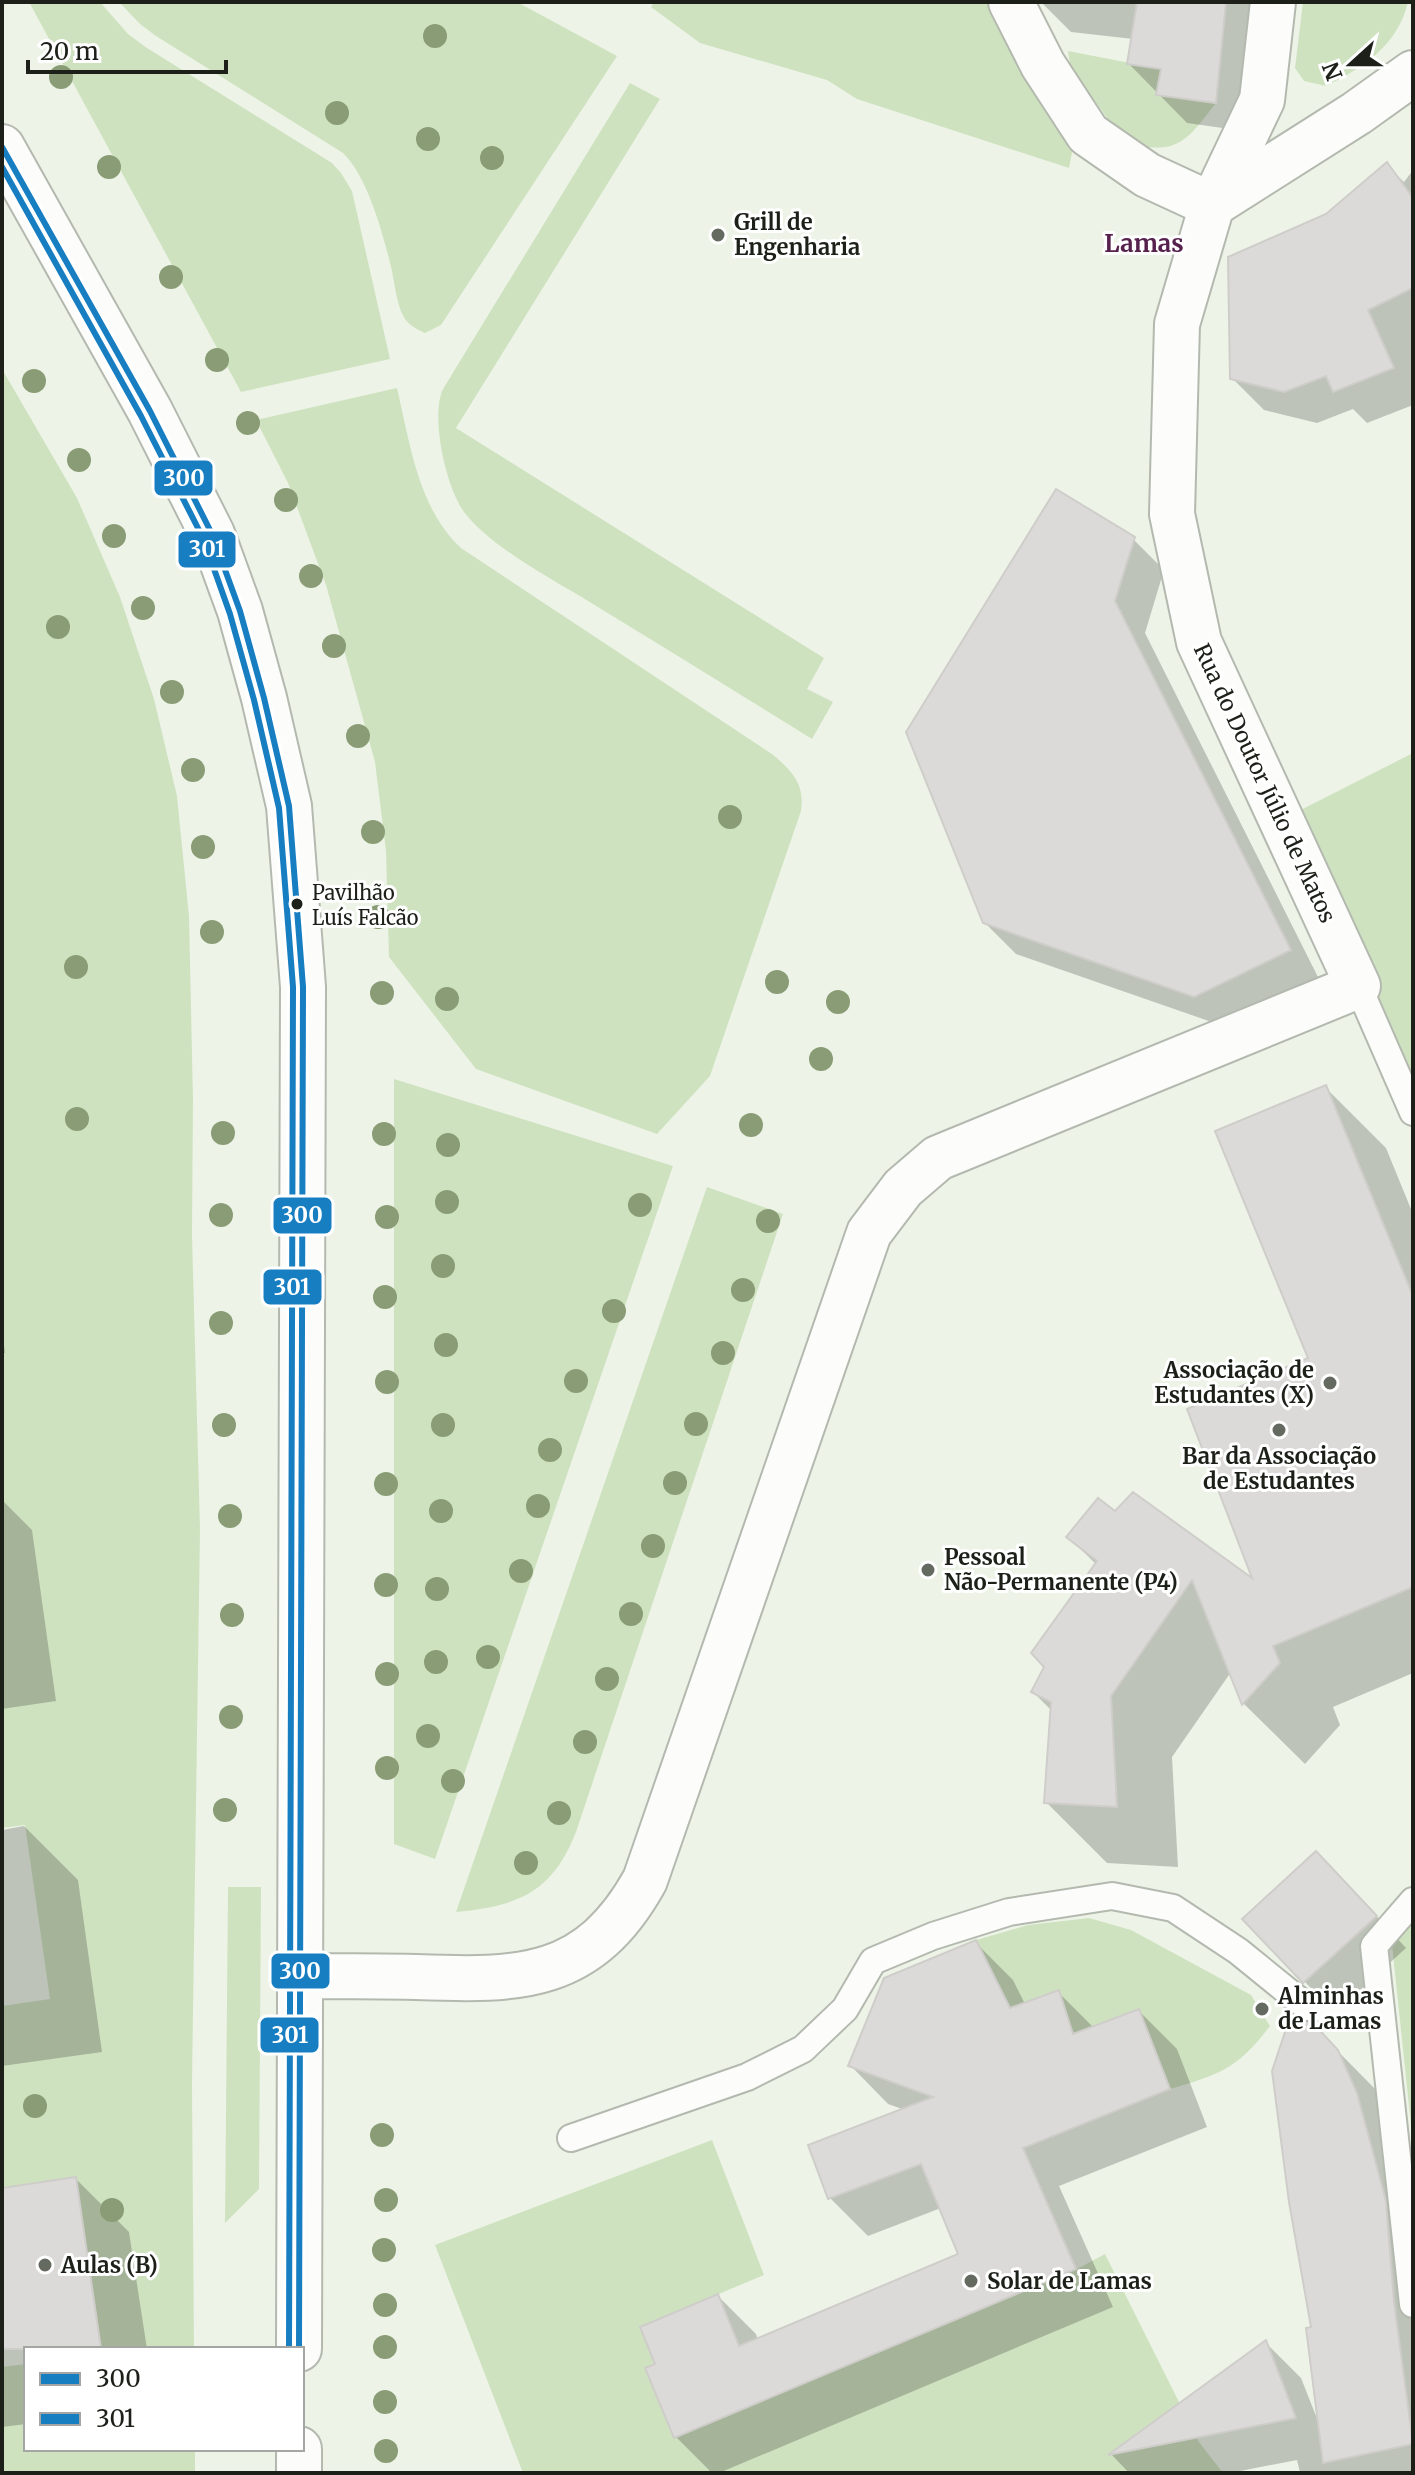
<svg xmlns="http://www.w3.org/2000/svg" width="1415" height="2475" viewBox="0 0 1415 2475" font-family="Merriweather,serif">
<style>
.green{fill:#cfe2c0}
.shadow{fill:#0003}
.building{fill:#dcdad8;stroke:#cfcdca;stroke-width:2}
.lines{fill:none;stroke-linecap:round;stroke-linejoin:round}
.lane-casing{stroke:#b4b9af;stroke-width:30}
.street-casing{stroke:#b4b9af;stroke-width:48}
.lane{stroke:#fcfdfb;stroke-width:26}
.street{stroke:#fcfdfb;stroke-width:44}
.bus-1-casing{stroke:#fff;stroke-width:12}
.bus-2-casing{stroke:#fff;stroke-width:12}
.bus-1{stroke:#187ec2;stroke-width:6}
.bus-2{stroke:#187ec2;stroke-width:6}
.tree{fill:#899c75}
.poi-dot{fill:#656a60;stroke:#fff;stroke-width:3}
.bus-dot{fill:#1c2018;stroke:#fff;stroke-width:3}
.labels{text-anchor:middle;stroke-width:6;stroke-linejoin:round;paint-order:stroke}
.bus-label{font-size:20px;fill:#1c2018;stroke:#fff;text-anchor:start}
.poi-label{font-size:22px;font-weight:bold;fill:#1c2018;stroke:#fff;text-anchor:start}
.street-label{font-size:22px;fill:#1c2018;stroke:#fff}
.neighbourhood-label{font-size:24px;font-weight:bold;fill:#57214d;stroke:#fff}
.line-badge{stroke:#fff;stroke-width:3}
.badge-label{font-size:22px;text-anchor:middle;font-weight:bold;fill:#fff}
</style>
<rect width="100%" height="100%" fill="#edf4e7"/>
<!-- green -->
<path class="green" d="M 29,2 L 100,2 L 128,34 L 147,48 L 332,163 L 341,173 L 352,191 L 390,359 L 241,392 Z
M 119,2 L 517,2 L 617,56 L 441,325 L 425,333 C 418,330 410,326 405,319 C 397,307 395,286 392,271 C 384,237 368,177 343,153 L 156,36 L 140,24 Z
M 654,2 L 988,2 L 1073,147 L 1069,168 L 857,99 L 827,80 L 700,43 L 651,7 Z
M 1303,2 L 1408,2 C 1398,45 1363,68 1326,86 L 1304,81 L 1295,68 Z
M 1068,51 L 1161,69 L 1157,95 L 1216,103 C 1184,144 1179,154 1125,144 L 1070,65 Z
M 630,83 L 660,99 L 456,428 L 824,658 L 807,689 L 833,702 L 812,739 C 738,693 663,647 588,601 C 550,578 491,547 464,512 C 446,487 430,417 443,389 Z
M 2,369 L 77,498 L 120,597 L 154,699 L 177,796 L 189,916 L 193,1099 L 192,1235 L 200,1528 L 192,2083 L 194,2349 L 102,2349 L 76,2177 L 2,2188 L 2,2006 L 50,1999 L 25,1825 L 2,1828 L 2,1648 L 4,1648 L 2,1634 Z
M 397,388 C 410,443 418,508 461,548 L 772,754 C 792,771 805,783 801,811 L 710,1076 L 657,1134 L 476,1069 L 389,957 L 386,851 L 375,762 L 326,585 L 288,483 L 256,420 Z
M 1413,753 L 1413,1111 L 1275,823 Z
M 394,1079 L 673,1166 L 435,1859 L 394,1844 Z
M 707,1187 L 783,1214 L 576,1832 C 552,1893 518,1906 456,1912 Z
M 228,1887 L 261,1887 L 259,2189 L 225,2223 Z
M 1089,1918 L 1131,1930 L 1251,1995 L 1270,2026 C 1237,2069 1221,2074 1170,2089 L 1139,2009 L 1073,2034 L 1059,1990 L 1010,2008 L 976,1940 L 1028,1925 Z
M 1413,1924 L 1413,2144 L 1392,1945 Z
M 712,2140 L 764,2275 L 640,2327 L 655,2364 L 645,2368 L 674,2438 L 1077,2269 L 1105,2254 L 1199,2442 L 1223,2473 L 523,2473 L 435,2245 Z
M 26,2364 L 26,2449 L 195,2449 L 195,2473 L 2,2473 L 2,2367 Z"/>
<!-- shadow -->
<path class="shadow" d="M 1041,2 L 1259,2 L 1244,131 L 1187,123 L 1129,64 L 1133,39 L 1071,32 Z
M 1386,165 L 1404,182 L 1413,170 L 1413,405 L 1367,423 L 1353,409 L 1317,423 L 1264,410 L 1232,378 L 1327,216 Z
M 1133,539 L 1164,570 L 1145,633 L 1320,981 L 1226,1027 L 1016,954 L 984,922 Z
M 1325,1087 L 1386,1148 L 1413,1214 L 1413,1673 L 1333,1707 L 1340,1725 L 1305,1764 L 1244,1704 L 1231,1672 L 1172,1757 L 1178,1867 L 1107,1863 L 1046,1802 L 1052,1711 L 1033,1692 L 1097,1565 L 1068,1537 L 1115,1514 L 1256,1583 L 1311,1360 Z
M 2,1329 L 5,1353 L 2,1353 Z
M 2,1500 L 32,1530 L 56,1701 L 2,1709 Z
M 24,1826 L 78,1880 L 102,2052 L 2,2066 L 2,1830 Z
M 1347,1884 L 1406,1948 L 1335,2013 L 1245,1920 Z
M 975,1942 L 1013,1980 L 1025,2004 L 1058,1992 L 1094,2028 L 1139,2011 L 1177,2049 L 1207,2127 L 1059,2186 L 1113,2307 L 719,2473 L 712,2473 L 676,2437 L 647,2369 L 658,2365 L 718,2296 L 756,2334 L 758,2341 L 961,2255 L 941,2208 L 868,2236 L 830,2198 L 905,2110 L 888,2104 L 851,2066 Z
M 1297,2022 L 1312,2025 L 1381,2095 L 1413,2188 L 1413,2473 L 1300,2473 L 1297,2460 L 1230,2473 L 1129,2473 L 1112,2455 L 1266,2343 L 1301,2378 L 1318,2421 Z
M 76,2179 L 129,2232 L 147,2349 L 26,2349 L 26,2424 L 2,2427 L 2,2190 Z"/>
<!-- building -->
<path class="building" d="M 1137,2 L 1226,2 L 1216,103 L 1156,95 L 1161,69 L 1127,64 Z
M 1387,162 L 1413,198 L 1413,288 L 1368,310 L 1394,368 L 1333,392 L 1326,376 L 1284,392 L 1230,379 L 1228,257 L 1326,214 Z
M 1056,489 L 1135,537 L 1115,601 L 1291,950 L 1194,997 L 983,923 L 906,732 Z
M 1326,1085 L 1413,1296 L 1413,1587 L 1273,1646 L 1280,1663 L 1242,1705 L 1192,1580 L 1111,1696 L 1117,1807 L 1044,1803 L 1051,1702 L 1031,1692 L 1044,1667 L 1031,1653 L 1097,1561 L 1066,1537 L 1098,1498 L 1115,1511 L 1133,1492 L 1252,1578 L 1187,1409 L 1308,1358 L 1215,1131 Z
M 1316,1851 L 1377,1916 L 1303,1983 L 1242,1919 Z
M 976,1940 L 1010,2008 L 1059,1990 L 1073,2034 L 1139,2009 L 1170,2089 L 1023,2148 L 1076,2269 L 674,2438 L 645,2368 L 655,2364 L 640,2327 L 718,2294 L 739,2346 L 958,2254 L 921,2164 L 828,2199 L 808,2145 L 933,2097 L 848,2066 L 884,1978 Z
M 1291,2014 L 1298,2020 L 1313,2023 L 1338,2050 L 1357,2093 L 1386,2201 L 1394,2302 L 1413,2444 L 1323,2463 L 1306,2328 L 1311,2327 L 1289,2202 L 1272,2071 Z
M 76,2177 L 101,2349 L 2,2349 L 2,2188 Z
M 1266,2340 L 1296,2418 L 1108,2455 Z"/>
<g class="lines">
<defs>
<path id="lane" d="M 1358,986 L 1413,1112
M 1413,1901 L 1374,1946 L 1413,2304
M 571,2138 L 747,2077 L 803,2049 L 845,2009 L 873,1961 L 933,1936 L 1009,1912 L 1112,1896 L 1173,1908 L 1238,1951 L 1307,2007 L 1380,2011"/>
<path id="street" d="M 1011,2 L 1043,65 L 1088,134 L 1147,175 L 1212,205 L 1357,113 L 1413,73
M 2,147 L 150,411 L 212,534 L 240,611 L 264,698 L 289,806 L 303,987 L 299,2349
M 300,1976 C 339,1976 378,1976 416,1977 C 521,1981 589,1981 645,1880 L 869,1233 L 903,1188 L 938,1158 L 1358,986 L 1199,642 L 1172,514 L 1177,324 L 1212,205 L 1262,100 L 1273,2
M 299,2473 L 299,2449"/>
</defs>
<!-- lane casing -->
<use href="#lane" class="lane-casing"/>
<!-- street casing -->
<use href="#street" class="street-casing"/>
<!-- lane -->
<use href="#lane" class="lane"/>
<!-- street -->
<use href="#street" class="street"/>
<defs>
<path id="bus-1" d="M 2,147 L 150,411 L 212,534 L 240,611 L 264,698 L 289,806 L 303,987 L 299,2349"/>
<path id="bus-2" d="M 2,167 L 141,416 L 203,538 L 230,614 L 254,700 L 279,808 L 293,987 L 289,2349"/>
</defs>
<!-- bus-1 casing -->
<use href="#bus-1" class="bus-1-casing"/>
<!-- bus-2 casing -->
<use href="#bus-2" class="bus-2-casing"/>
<!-- bus-1 -->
<use href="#bus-1" class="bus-1"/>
<!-- bus-2 -->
<use href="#bus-2" class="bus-2"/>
</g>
<!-- trees -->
<g class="tree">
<circle cx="435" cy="36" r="12"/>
<circle cx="61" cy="77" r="12"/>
<circle cx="337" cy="113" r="12"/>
<circle cx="428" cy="139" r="12"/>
<circle cx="492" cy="158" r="12"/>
<circle cx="109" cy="167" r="12"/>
<circle cx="171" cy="277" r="12"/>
<circle cx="217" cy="360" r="12"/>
<circle cx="34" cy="381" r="12"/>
<circle cx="248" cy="423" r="12"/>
<circle cx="79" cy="460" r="12"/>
<circle cx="286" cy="500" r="12"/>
<circle cx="114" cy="536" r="12"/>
<circle cx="311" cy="576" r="12"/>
<circle cx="143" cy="608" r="12"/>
<circle cx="58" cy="627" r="12"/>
<circle cx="334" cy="646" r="12"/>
<circle cx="172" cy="692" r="12"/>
<circle cx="358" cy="736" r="12"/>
<circle cx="193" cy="770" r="12"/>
<circle cx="730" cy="817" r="12"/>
<circle cx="373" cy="832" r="12"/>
<circle cx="203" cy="847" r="12"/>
<circle cx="378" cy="917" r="12"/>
<circle cx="212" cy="932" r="12"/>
<circle cx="76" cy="967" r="12"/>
<circle cx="777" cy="982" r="12"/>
<circle cx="382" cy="993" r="12"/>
<circle cx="447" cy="999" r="12"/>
<circle cx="838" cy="1002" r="12"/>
<circle cx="821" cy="1059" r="12"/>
<circle cx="77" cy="1119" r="12"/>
<circle cx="751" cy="1125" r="12"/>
<circle cx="223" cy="1133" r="12"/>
<circle cx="384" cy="1134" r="12"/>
<circle cx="448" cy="1145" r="12"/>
<circle cx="447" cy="1202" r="12"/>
<circle cx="640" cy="1205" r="12"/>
<circle cx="221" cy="1215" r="12"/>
<circle cx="387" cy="1217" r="12"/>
<circle cx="768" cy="1221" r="12"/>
<circle cx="443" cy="1266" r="12"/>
<circle cx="743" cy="1290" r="12"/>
<circle cx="385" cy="1297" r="12"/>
<circle cx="614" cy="1311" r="12"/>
<circle cx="221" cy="1323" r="12"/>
<circle cx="446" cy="1345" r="12"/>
<circle cx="723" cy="1353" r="12"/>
<circle cx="576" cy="1381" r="12"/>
<circle cx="387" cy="1382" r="12"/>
<circle cx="696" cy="1424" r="12"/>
<circle cx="224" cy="1425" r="12"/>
<circle cx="443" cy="1425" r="12"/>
<circle cx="550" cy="1450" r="12"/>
<circle cx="675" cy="1483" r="12"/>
<circle cx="386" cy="1484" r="12"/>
<circle cx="538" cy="1506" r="12"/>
<circle cx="441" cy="1511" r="12"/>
<circle cx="230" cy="1516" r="12"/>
<circle cx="653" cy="1546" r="12"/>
<circle cx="521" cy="1571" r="12"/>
<circle cx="386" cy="1585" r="12"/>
<circle cx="437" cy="1589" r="12"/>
<circle cx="631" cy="1614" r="12"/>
<circle cx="232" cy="1615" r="12"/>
<circle cx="488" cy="1657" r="12"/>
<circle cx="436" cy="1662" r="12"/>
<circle cx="387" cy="1674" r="12"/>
<circle cx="607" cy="1679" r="12"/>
<circle cx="231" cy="1717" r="12"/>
<circle cx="428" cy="1736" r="12"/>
<circle cx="585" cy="1742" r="12"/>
<circle cx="387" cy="1768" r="12"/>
<circle cx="453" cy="1781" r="12"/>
<circle cx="225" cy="1810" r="12"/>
<circle cx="559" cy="1813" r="12"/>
<circle cx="526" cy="1863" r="12"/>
<circle cx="35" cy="2106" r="12"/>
<circle cx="382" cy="2135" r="12"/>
<circle cx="386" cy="2200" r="12"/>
<circle cx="112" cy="2210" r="12"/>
<circle cx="384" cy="2250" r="12"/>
<circle cx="385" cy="2305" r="12"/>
<circle cx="385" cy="2347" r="12"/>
<circle cx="385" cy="2402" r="12"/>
<circle cx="386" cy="2451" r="12"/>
</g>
<!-- markers -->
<g class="poi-dot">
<circle cx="718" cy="235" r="8"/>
<circle cx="1330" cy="1383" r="8"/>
<circle cx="1279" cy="1430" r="8"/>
<circle cx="928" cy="1570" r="8"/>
<circle cx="1262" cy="2009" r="8"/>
<circle cx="45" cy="2265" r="8"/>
<circle cx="971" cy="2281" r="8"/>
</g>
<circle class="bus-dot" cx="297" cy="904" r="7"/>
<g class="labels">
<!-- bus labels -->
<g class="bus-label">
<text x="312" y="900">Pavilhão<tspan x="312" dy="25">Luís Falcão</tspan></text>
</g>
<!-- poi labels -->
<g class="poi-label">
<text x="734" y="230">Grill de<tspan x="734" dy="25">Engenharia</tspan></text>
<text x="1314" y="1378" text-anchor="end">Associação de<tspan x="1314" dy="25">Estudantes (X)</tspan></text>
<text x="1279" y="1464" text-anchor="middle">Bar da Associação<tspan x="1279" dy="25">de Estudantes</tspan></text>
<text x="944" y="1565">Pessoal<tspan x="944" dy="25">Não-Permanente (P4)</tspan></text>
<text x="1278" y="2004">Alminhas<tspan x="1278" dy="25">de Lamas</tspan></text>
<text x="61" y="2273">Aulas (B)</text>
<text x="987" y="2289">Solar de Lamas</text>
</g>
<!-- street labels -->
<g class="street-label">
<text transform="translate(1265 783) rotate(65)" y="8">Rua do Doutor Júlio de Matos</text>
</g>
<!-- neighbourhood labels -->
<g class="neighbourhood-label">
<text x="1144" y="252">Lamas</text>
</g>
</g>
<g class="line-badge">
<rect x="153" y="459" width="61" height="38" rx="8" fill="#187ec2"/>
<rect x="177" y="530" width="60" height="39" rx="8" fill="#187ec2"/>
<rect x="272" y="1196" width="61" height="39" rx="8" fill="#187ec2"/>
<rect x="262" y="1268" width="61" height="38" rx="8" fill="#187ec2"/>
<rect x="270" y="1952" width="61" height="38" rx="8" fill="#187ec2"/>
<rect x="259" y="2016" width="61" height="38" rx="8" fill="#187ec2"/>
</g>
<g class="badge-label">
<text x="184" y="486">300</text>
<text x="207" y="557">301</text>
<text x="302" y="1223">300</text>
<text x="292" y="1295">301</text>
<text x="300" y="1979">300</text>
<text x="290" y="2043">301</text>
</g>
<!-- border -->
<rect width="1415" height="2475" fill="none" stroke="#1c2018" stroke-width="8"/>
<!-- legend -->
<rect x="24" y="2347" width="280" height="104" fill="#ffffff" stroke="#a4a6a3" stroke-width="2"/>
<rect x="40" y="2373" width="40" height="12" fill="#187ec2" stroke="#a4a6a3" stroke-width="2"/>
<text x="96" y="2387" font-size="24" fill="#1c2018">300</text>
<rect x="40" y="2413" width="40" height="12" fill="#187ec2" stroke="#a4a6a3" stroke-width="2"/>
<text x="96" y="2427" font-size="24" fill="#1c2018">301</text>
<!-- north arrow -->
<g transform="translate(1351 64) rotate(249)" stroke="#ffffff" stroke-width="6" paint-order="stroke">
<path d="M0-6L14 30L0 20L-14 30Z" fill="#1c2018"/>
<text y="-12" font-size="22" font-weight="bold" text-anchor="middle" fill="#1c2018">N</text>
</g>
<!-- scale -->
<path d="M28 60v12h198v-12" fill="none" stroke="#1c2018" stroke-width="4"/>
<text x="40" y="60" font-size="24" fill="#1c2018" stroke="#ffffff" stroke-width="6" paint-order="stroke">20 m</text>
</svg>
